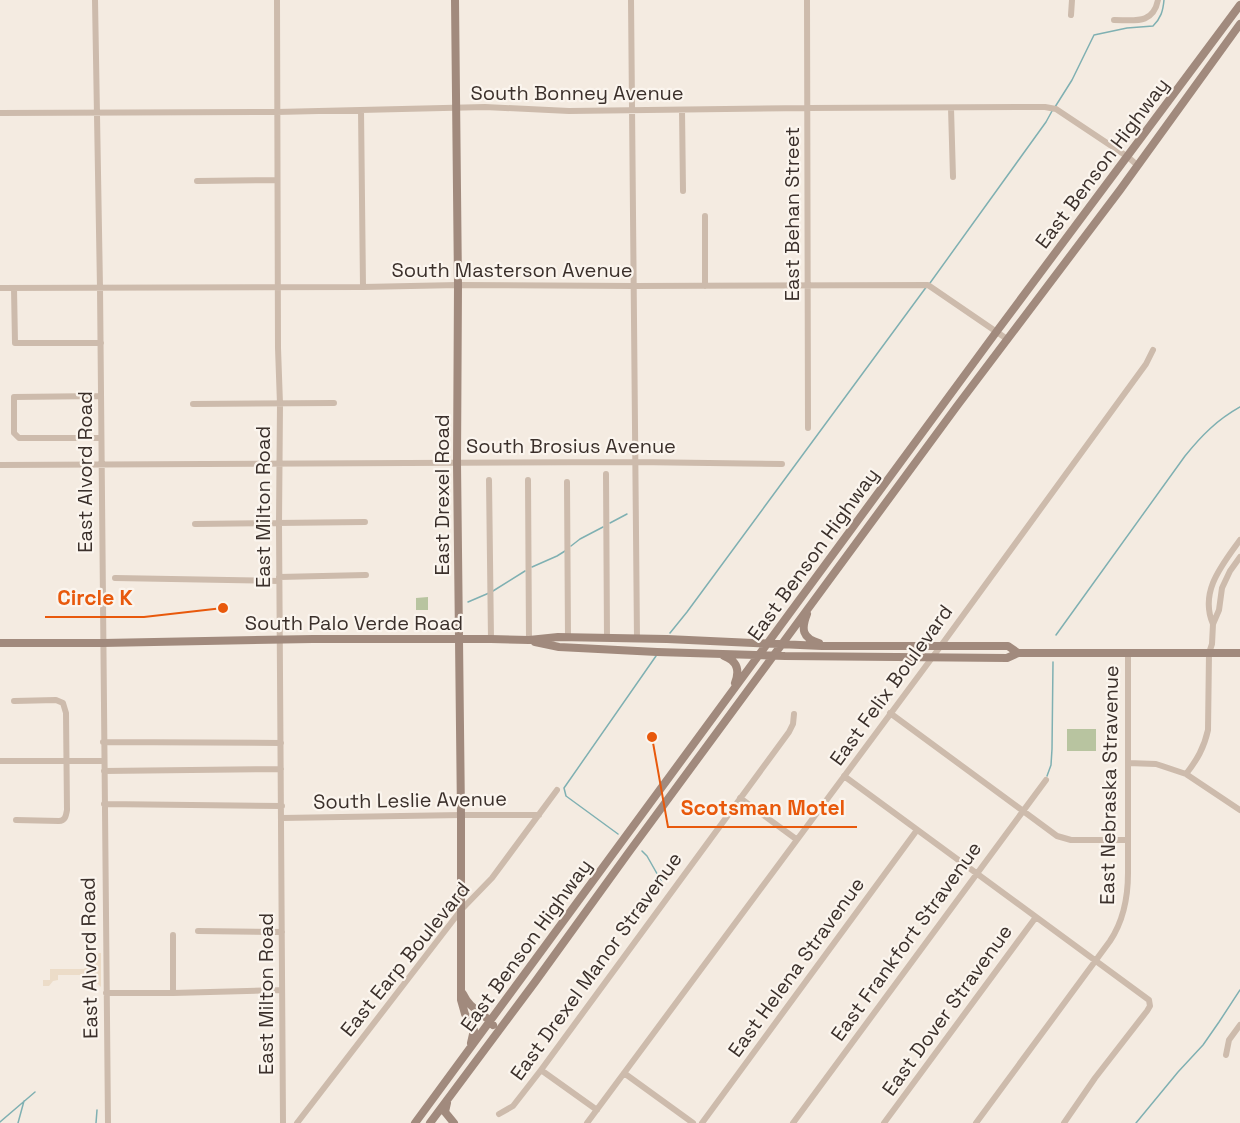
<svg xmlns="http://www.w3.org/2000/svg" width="1240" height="1123" viewBox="0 0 1240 1123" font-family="'Space Grotesk',sans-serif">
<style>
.green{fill:#b8c4a0}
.plaza{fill:#ecdcc8}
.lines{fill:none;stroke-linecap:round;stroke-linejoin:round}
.stream{stroke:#7fb0b2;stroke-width:1.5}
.street{stroke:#cdbbac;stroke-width:6}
.secondary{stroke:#a18a7d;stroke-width:8}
.labels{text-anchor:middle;stroke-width:4.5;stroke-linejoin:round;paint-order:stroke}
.street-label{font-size:20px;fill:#3b302b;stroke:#fbf5ee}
.leader{fill:none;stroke:#e8590c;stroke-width:2}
.callout-dot{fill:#e8590c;stroke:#fbf5ee;stroke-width:2}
.callout-label{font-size:21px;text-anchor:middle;font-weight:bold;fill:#e8590c;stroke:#fbf5ee;stroke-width:4.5;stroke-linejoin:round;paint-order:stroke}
</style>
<rect width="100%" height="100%" fill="#f4ebe1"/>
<!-- green -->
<path class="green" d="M 428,597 L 428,610 L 416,610 L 416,598 Z
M 1067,729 L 1096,729 L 1096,751 L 1067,751 Z"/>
<!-- plaza -->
<path class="plaza" d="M 99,953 L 101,953 L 101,987 L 89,975 L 58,975 L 58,980 L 53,981 L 49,986 L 43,986 L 43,980 L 50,980 L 50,969 L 84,969 Z"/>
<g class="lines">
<!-- stream -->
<path class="stream" d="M 1055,107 L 1072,80 L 1094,35 L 1127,28 L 1153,26 C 1161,18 1163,11 1164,0
M 930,283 L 1046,122 L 1052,111
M 610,523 L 627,514
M 571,546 L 580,539 L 603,527
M 532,567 L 557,556 L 565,551
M 493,591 L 525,571
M 468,602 L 489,593
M 670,633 L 687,612 L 927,286
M 1056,635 L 1185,456 C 1202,435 1217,420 1240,407
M 1047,776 L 1051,765 L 1052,749 L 1053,662
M 618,834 L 566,796 L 564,788 L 656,656
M 642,851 L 647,856 L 664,886
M 0,1122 L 35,1092
M 18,1123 L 24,1101
M 96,1123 L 97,1110
M 1136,1123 L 1178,1072 L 1203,1045 L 1219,1022 L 1240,990"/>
<!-- street -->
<path class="street" d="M 95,0 L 100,288 L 108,1123
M 277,0 L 278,348 L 280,404 L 279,524 L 283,1123
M 631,0 L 637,639
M 807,0 L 808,428
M 1071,15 L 1072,0
M 1114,20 C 1134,20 1153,25 1158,0
M 951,108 L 953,177
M 361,110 L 363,287
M 682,110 L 683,191
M 0,113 L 277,112 L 485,107 L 569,111 L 808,108 L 1045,107 L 1056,109 L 1128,157 L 1137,165
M 197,181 L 277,180
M 705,216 L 705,286
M 0,288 L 363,287 L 458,285 L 634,286 L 928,285 L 1007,339
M 14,288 L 15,343 L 101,343
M 101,396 L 14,397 L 14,433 L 19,438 L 101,438
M 193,404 L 334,403
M 0,465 L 635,462 L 782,464
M 606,474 L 607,637
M 489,480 L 491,639
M 528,480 L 529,640
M 567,482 L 568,637
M 195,524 L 365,522
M 1240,540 C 1222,565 1199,592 1213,624 L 1219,610 L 1222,588 L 1230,571 L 1240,557
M 279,577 L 366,575
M 115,578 L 279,581
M 14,701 L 56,700 L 63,703 L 66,713 L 67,810 C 66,816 65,821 59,821 L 16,820
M 890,713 L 1057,836 L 1071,840 L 1128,840
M 103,742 L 281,743
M 0,761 L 104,761
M 1128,763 L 1156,764 L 1186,774 L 1240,810
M 104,771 L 281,769
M 1186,774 C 1197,760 1204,748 1208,730 L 1209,653 L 1212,644 L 1213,624
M 844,776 L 1149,1000 L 1150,1006 L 1147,1011 L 1095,1078 L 1064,1123
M 740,798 L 796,839
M 104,804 L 282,806
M 282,818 L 461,815 L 539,815
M 198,931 L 282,932
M 173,935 L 173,993
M 106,993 L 173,993 L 282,990
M 1226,1055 L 1229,1040 L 1240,1025
M 541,1070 L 597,1110
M 624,1073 L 693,1123
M 499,1114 L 513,1106 L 541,1070 L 789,732 L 793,724 L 794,714
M 297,1123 L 461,910 L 492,878 L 557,790
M 587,1123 L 940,647 L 1146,364 L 1153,350
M 702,1123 L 917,830
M 793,1123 L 1046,780
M 884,1123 L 1036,917
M 976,1123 L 1110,941 C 1124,920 1128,898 1128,873 L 1128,652"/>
<!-- secondary -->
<path class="secondary" d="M 455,0 L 458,285 L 457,463 L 461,815 L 461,1000 L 465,1014 L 474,1030 L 471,1043
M 807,614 C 801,629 802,638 819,643
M 535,642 L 559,647 L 657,652 L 785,656 L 1007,658 L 1018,653 L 1240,653
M 0,643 L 103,643 L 313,639 L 491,639 L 529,640 L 558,637 L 667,639 L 822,646 L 1008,646 L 1018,653
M 724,656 C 737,661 740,670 735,683
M 463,994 C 471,1011 483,1011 493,1025
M 447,1103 L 445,1112 L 454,1123
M 415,1123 L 997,331 L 1240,5
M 430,1123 L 535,982 L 629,852 L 957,406 L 1120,190 L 1240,24"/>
</g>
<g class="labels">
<!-- street labels -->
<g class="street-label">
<text x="577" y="100">South Bonney Avenue</text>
<text transform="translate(1102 163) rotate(-53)" y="7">East Benson Highway</text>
<text transform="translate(792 214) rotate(-90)" y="7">East Behan Street</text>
<text x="512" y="277">South Masterson Avenue</text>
<text x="571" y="453">South Brosius Avenue</text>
<text transform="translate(85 472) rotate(-90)" y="7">East Alvord Road</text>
<text transform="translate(442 495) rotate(-90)" y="7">East Drexel Road</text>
<text transform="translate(263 507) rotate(-90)" y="7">East Milton Road</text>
<text transform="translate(813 554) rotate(-54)" y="7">East Benson Highway</text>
<text x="354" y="630">South Palo Verde Road</text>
<text transform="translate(891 685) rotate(-54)" y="7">East Felix Boulevard</text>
<text transform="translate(1109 785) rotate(-89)" y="7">East Nebraska Stravenue</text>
<text transform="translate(410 800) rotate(-1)" y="7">South Leslie Avenue</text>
<text transform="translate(906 941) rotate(-54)" y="7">East Frankfort Stravenue</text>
<text transform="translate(526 945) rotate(-54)" y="7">East Benson Highway</text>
<text transform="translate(89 958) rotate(-91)" y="7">East Alvord Road</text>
<text transform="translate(405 959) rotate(-51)" y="7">East Earp Boulevard</text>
<text transform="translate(596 966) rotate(-54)" y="7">East Drexel Manor Stravenue</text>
<text transform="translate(796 967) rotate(-54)" y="7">East Helena Stravenue</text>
<text transform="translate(266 994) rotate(-90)" y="7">East Milton Road</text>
<text transform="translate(947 1010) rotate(-54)" y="7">East Dover Stravenue</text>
</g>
</g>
<!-- callouts -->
<path class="leader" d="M223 608L144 617H45M652 737L668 827H857"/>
<g class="callout-dot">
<circle cx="223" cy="608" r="6"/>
<circle cx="652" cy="737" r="6"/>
</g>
<g class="callout-label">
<text x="95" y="605">Circle K</text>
<text x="763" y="815">Scotsman Motel</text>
</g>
</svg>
